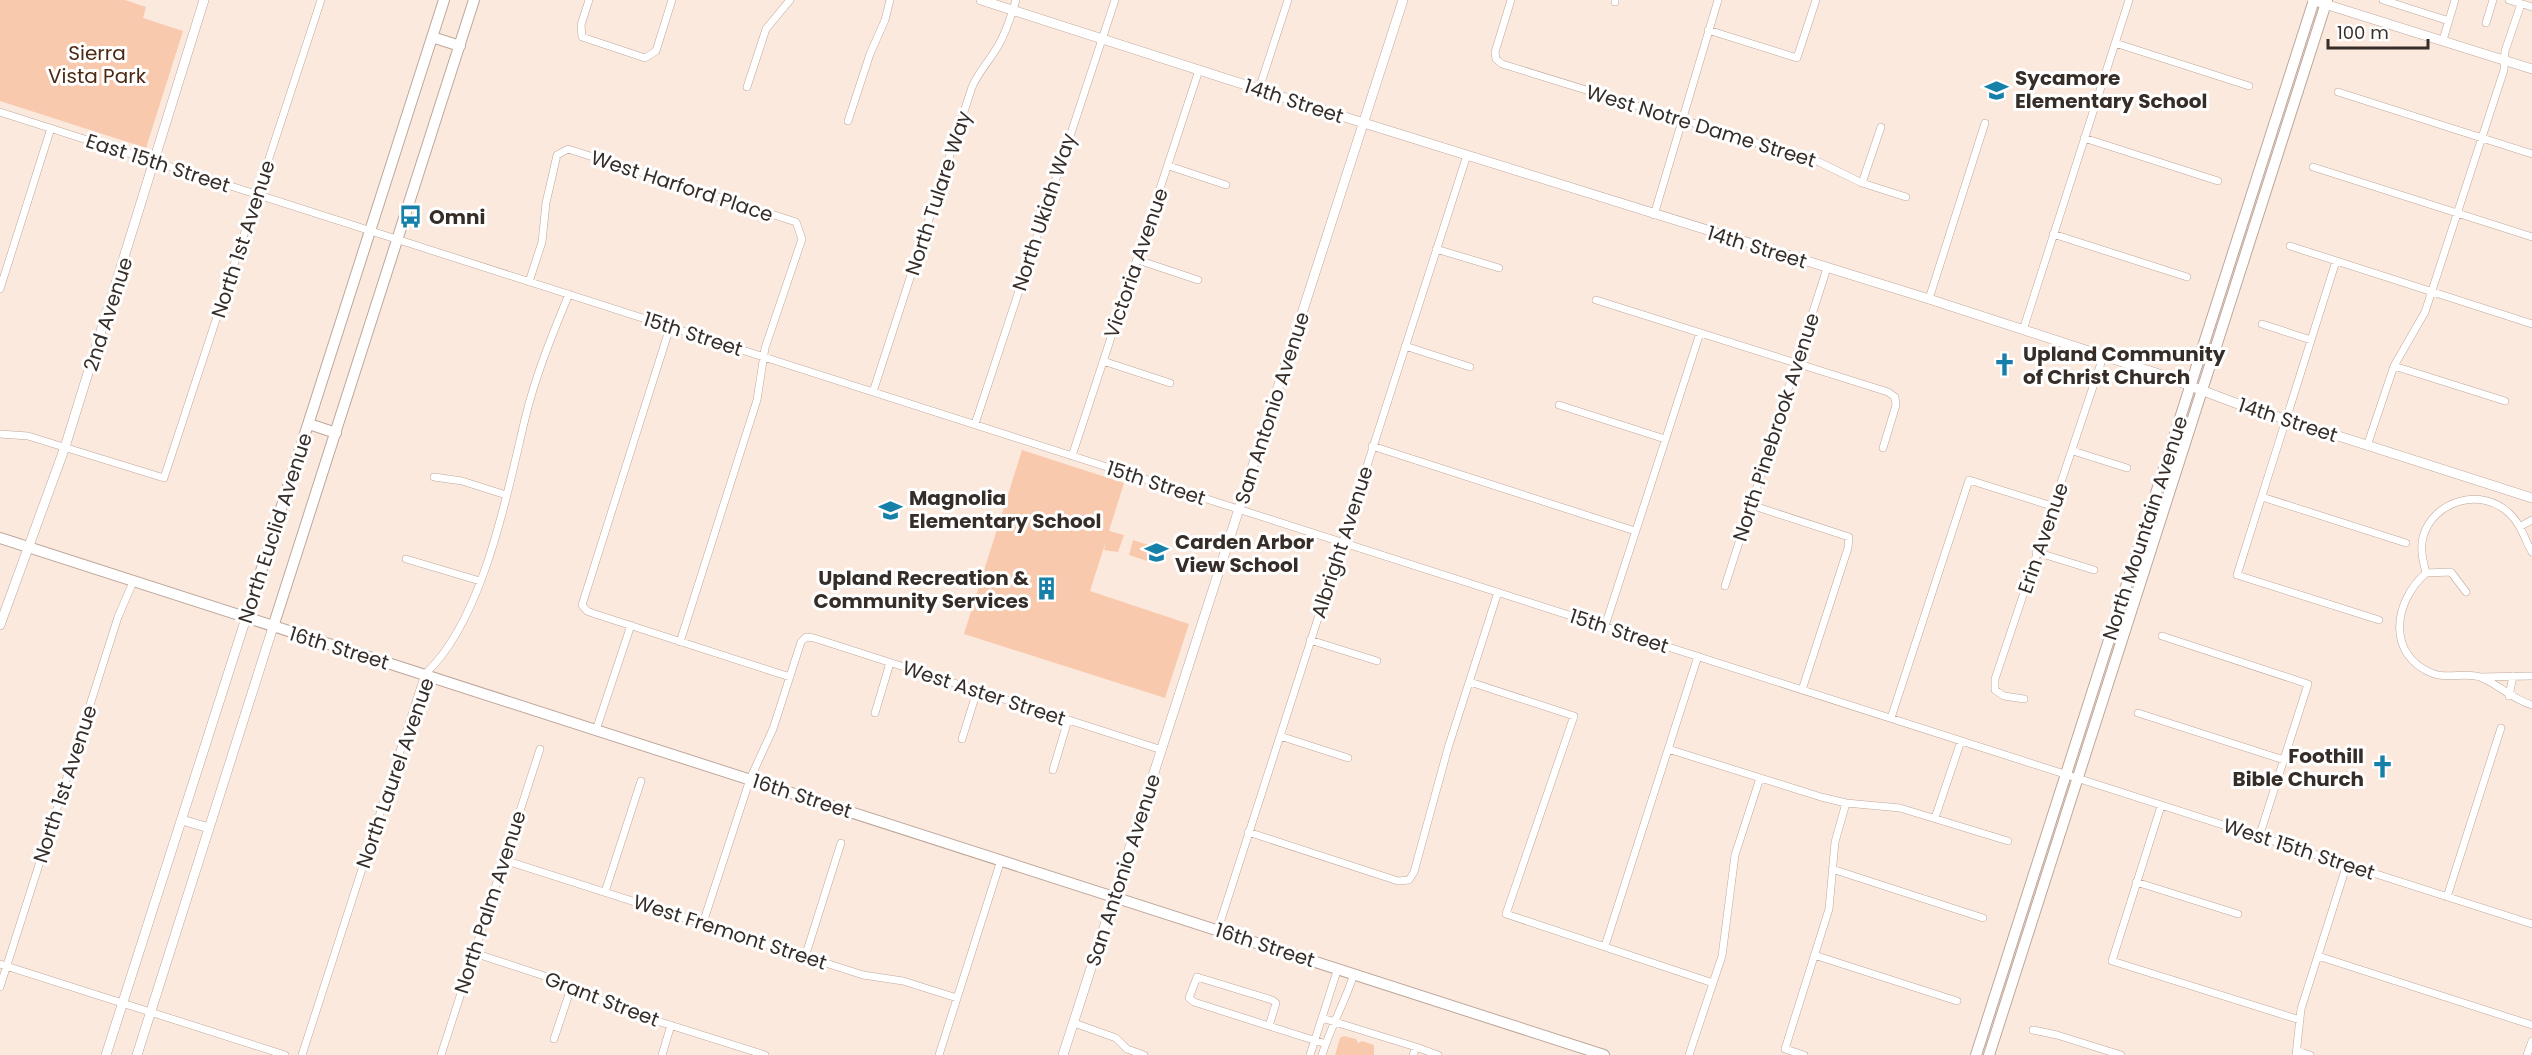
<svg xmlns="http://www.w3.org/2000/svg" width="2532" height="1055" viewBox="0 0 2532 1055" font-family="Poppins,sans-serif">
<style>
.park{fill:#f9c9ae}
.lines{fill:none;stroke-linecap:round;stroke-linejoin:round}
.street-casing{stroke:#bea79b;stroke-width:8}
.secondary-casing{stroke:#bea79b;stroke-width:10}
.primary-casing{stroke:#bea79b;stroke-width:12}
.street{stroke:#fff;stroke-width:7}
.secondary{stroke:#fff;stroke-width:9}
.primary{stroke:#fff;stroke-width:10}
.labels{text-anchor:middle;stroke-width:6;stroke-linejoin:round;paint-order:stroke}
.park-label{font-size:20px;fill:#4c2912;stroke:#fff}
.poi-label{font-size:20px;font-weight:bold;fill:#362d28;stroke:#fff;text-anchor:start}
.street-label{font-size:20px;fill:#362d28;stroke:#fff}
</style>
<rect width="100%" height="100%" fill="#fce9de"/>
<!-- park -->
<path class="park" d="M 0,0 L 125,0 L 146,7 L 143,18 L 183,31 L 146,148 L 0,101 Z
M 1022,450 L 1124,483 L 1109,531 L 1124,535 L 1118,552 L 1104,550 L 1106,541 L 1090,591 L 1189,624 L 1165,698 L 964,634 Z
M 1133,540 L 1158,548 L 1153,563 L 1129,555 Z
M 1344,1036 L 1356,1039 L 1358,1043 L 1362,1041 L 1374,1045 L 1374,1055 L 1335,1055 L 1340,1038 Z"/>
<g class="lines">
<defs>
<path id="street" d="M 589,0 L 581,25 L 582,37 L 645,58 L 656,51 L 672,0
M 1511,0 L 1495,52 L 1496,59 L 1502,64 L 1819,162 L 1862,183 L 1906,197
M 2383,0 L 2449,21
M 2509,0 L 2532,7
M 1615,2 L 1615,0
M 2486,23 L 2493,0
M 1708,30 L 1797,58 L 1816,0
M 2443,40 L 2455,0
M 2115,43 L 2249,86
M 747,87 L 766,29 L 790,0
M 1259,89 L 1288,0
M 2338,92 L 2532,154
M 0,112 L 2532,924
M 848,121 L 870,54 L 885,20 L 890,0
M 2084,138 L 2218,181
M 1169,166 L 1226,185
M 2313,167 L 2532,237
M 1862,183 L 1881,127
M 1654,215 L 1718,0
M 2053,234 L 2187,277
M 2290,246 L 2532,324
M 1436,249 L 1499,268
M 1138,260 L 1198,280
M 2336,261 L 2237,575 L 2379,620
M 529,282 L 542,242 L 546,203 L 557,155 L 568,149 L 796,222 L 802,239 L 765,348 L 757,400 L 680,642
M 0,289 L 51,128
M 1929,299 L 1985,123
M 1596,300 L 1888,392 L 1895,397 L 1896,405 L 1883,448
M 2262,324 L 2311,340
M 670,327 L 582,605 L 587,611 L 595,614 L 790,677
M 2023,330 L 2129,0
M 1405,346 L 1470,367
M 1103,361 L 1170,383
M 2394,366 L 2505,401
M 873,392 L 972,87 C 979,71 990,60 998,46 C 1007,31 1011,16 1016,0
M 1559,405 L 1665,439
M 975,424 L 1115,0
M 0,434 L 28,436 L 164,478 L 321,0
M 1372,446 L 1635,531
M 2367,446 L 2394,366 L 2425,312 L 2504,70 L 2505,51 L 2521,4
M 2073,451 L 2127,468
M 1072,456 L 1199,70
M 434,477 L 462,481 L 506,495
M 2262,497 L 2406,543
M 1751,505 L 1849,537 L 1848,548 L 1802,690
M 2521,526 L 2532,520
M 2036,552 L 2094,570
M 2532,552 C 2524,538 2521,524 2509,513 C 2482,487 2433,500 2423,537 C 2420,549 2423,561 2426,573 C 2393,602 2386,656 2434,674 C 2449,679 2465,672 2480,677 C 2498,684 2512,699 2532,705
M 406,559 L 480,581
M 2426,573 L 2451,572 L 2466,592
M 1725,586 L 1827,268
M 1605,626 L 1700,333
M 2162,636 L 2308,684 L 2259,837
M 1310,640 L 1377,661
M 2479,677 L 2532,676
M 1470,682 L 1574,716 L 1506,914 L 1713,983
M 2509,696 L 2513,676
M 2024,699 L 2004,696 L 1995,690 L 1995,679 L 2103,357
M 875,713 L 890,663
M 2138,713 L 2284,760
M 1891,718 L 1969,480 L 2055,507
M 596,730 L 631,625
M 1280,736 L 1348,758
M 962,739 L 977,691
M 1668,749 L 1821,797 L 1846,803 L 1900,808 L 2008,841
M 1053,770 L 1068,720
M 2161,806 L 2112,961 L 2300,1020
M 1935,818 L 1961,741
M 1248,832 L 1398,881 L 1409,880 L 1414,872 L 1448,748 L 1498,592
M 504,860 L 863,975 L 903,981 L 957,998
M 1832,869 L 1983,918
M 2136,882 L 2238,914
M 605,892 L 641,781
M 2447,897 L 2501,728
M 703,923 L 750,779 L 773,729 L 801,642 L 806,637 L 814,638 L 1162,750
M 1218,929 L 1467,155
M 1605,946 L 1698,656
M 474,953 L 572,985 L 616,1008 L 765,1055
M 1814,955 L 1957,1001
M 2318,956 L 2532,1025
M 805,957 L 841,843
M 0,964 L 285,1055
M 1197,977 L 1272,1000 L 1276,1003 L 1269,1026 L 1194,1002 L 1189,998 Z
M 0,987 L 118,617 L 133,582
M 1322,1018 L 1416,1047
M 1074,1023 L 1116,1038 L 1127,1049 L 1144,1055
M 1269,1026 L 1326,1044
M 2033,1030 L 2057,1035 L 2121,1055
M 554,1039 L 572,985
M 2297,1051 L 2310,1055
M 302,1055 L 425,674 C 483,621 507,494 525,419 C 535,377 552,335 569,294
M 441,1055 L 540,749
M 662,1055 L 671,1025
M 939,1055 L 1001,860
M 1310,1055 L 1338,968
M 1322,1055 C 1331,1026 1345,1002 1354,974
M 1413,1055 L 1416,1047 L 1438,1055
M 1689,1055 L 1722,956 L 1735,855 L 1760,778
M 1804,1055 L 1785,1049 L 1829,909 L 1835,842 L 1846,803
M 2296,1055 L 2301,1009 L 2347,864
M 2527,1055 L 2532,1041"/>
<path id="secondary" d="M 981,0 L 1351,119 L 1929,299 L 2156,373 L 2238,404 L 2532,498
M 2312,0 L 2532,69
M 0,625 L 65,447 L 204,0
M 182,820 L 209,828
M 106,1055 L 246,618
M 137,1055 L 273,627
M 1063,1055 L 1403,0"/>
<path id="primary" d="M 432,37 L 460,46
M 309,424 L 336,433
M 0,538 L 1604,1055
M 246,618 L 444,0
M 273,627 L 474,0
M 1976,1055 L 2314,0
M 1989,1055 L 2327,0"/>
</defs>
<!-- street casing -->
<use href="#street" class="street-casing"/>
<!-- secondary casing -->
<use href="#secondary" class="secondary-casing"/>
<!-- primary casing -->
<use href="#primary" class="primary-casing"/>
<!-- street -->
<use href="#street" class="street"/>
<!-- secondary -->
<use href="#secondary" class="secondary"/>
<!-- primary -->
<use href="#primary" class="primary"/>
</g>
<!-- icons -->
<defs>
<symbol id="school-bare" viewBox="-9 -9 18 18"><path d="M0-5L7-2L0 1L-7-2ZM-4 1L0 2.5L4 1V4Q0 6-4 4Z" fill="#1780a9" stroke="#fff" stroke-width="2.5" paint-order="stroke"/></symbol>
<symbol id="bus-bare" viewBox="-9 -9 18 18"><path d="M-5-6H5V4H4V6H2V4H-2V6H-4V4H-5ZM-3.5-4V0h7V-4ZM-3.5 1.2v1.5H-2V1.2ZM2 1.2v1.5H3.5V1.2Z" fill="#1780a9" stroke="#fff" stroke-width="2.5" paint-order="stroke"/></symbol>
<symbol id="church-bare" viewBox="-9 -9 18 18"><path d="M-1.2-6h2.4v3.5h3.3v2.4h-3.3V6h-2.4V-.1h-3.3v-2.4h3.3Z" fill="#1780a9" stroke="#fff" stroke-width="2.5" paint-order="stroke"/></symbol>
<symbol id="building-bare" viewBox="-9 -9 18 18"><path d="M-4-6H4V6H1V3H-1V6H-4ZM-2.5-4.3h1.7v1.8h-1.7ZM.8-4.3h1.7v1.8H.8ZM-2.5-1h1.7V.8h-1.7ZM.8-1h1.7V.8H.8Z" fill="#1780a9" stroke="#fff" stroke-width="2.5" paint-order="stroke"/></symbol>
</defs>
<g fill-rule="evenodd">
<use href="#school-bare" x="1980" y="74" width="33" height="33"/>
<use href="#bus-bare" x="394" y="200" width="33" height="33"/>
<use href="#church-bare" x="1988" y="348" width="33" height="33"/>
<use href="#school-bare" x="874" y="494" width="33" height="33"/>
<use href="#school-bare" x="1140" y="536" width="33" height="33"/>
<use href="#building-bare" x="1030" y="572" width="33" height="33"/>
<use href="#church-bare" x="2366" y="750" width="33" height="33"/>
</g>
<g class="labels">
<!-- park labels -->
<g class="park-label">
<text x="97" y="60">Sierra<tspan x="97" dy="23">Vista Park</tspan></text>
</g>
<!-- poi labels -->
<g class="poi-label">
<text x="2015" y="85">Sycamore<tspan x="2015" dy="23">Elementary School</tspan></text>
<text x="429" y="224">Omni</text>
<text x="2023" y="361">Upland Community<tspan x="2023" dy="23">of Christ Church</tspan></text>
<text x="909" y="505">Magnolia<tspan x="909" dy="23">Elementary School</tspan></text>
<text x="1175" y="549">Carden Arbor<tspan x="1175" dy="23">View School</tspan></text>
<text x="1029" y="585" text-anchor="end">Upland Recreation &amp;<tspan x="1029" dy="23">Community Services</tspan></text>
<text x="2364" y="763" text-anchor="end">Foothill<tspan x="2364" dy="23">Bible Church</tspan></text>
</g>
<!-- street labels -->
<g class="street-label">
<text transform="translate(1294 101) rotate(18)" y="7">14th Street</text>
<text transform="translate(1701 126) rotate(17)" y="7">West Notre Dame Street</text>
<text transform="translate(158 163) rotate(18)" y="7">East 15th Street</text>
<text transform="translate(682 186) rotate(18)" y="7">West Harford Place</text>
<text transform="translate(938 193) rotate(-72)" y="7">North Tulare Way</text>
<text transform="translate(1044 212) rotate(-72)" y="7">North Ukiah Way</text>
<text transform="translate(243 239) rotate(-72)" y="7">North 1st Avenue</text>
<text transform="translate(1757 247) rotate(17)" y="7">14th Street</text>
<text transform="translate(1136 263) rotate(-71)" y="7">Victoria Avenue</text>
<text transform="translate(108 314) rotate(-72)" y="7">2nd Avenue</text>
<text transform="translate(693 334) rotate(18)" y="7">15th Street</text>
<text transform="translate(1272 408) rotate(-72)" y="7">San Antonio Avenue</text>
<text transform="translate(2288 420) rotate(18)" y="7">14th Street</text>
<text transform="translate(1776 427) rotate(-72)" y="7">North Pinebrook Avenue</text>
<text transform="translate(1156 483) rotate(18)" y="7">15th Street</text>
<text transform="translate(275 528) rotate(-72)" y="7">North Euclid Avenue</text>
<text transform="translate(2145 528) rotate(-72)" y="7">North Mountain Avenue</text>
<text transform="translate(2043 538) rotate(-71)" y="7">Erin Avenue</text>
<text transform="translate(1342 542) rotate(-72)" y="7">Albright Avenue</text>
<text transform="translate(1619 631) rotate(18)" y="7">15th Street</text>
<text transform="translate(339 648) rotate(17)" y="7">16th Street</text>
<text transform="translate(984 693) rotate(18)" y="7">West Aster Street</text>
<text transform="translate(395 773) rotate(-71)" y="7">North Laurel Avenue</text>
<text transform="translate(65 784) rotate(-72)" y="7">North 1st Avenue</text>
<text transform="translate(802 796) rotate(18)" y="7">16th Street</text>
<text transform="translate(2299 849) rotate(18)" y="7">West 15th Street</text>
<text transform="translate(1123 870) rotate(-72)" y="7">San Antonio Avenue</text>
<text transform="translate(490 902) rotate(-72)" y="7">North Palm Avenue</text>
<text transform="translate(730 932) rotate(18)" y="7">West Fremont Street</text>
<text transform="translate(1265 945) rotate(18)" y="7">16th Street</text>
<text transform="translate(602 999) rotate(21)" y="7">Grant Street</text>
</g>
</g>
<!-- scale -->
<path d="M2328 39v9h100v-9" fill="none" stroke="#362d28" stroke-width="3"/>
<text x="2337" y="39" font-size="18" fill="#362d28" stroke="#ffffff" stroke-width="4.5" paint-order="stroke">100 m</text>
</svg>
